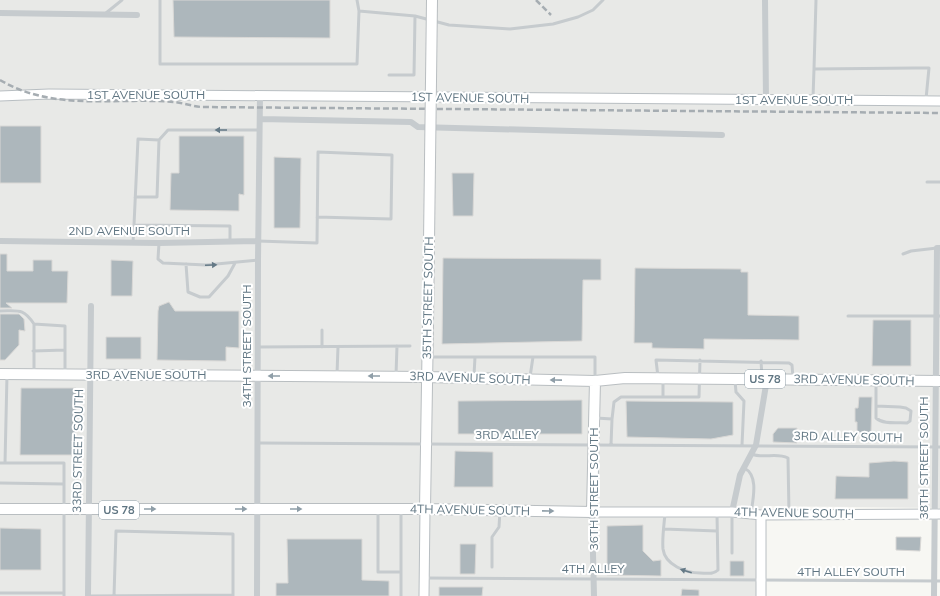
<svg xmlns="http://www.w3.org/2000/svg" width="940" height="596" viewBox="0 0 940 596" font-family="Mulish,sans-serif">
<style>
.built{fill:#e8e9e7}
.building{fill:#adb7bc;stroke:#d9d8d6}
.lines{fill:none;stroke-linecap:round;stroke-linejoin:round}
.secondary-casing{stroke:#b8bec2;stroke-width:11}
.primary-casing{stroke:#b9bec1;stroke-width:12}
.lane{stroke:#c6cbce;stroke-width:3}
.street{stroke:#c6cbce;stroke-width:6}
.secondary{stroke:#fff;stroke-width:9}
.primary{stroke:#fff;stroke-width:10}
.rail{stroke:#a6adb2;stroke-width:2.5;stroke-dasharray:6 3;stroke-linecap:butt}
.primary-bridge-casing{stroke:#b9bec1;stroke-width:12;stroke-linecap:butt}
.primary-bridge{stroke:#fff;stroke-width:10}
.oneway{fill:#647986}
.oneway2{fill:#8f9ea8}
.labels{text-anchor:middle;stroke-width:4;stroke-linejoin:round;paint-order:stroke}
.shield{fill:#fff;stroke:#8f9ea8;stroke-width:1}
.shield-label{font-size:11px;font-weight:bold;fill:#5f7582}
.street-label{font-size:12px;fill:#5f7582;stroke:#fff}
</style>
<rect width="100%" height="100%" fill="#f7f7f3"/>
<!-- built -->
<path class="built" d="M 0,0 L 940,0 L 940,508 L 765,506 L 766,596 L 0,596 Z"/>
<!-- building -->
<path class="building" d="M 173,0 L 330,0 L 330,38 L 174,37 Z
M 0,126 L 41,126 L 41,183 L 0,183 Z
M 179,136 L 244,136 L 244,195 L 239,194 L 239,211 L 170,210 L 171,173 L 179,173 Z
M 274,157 L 301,158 L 300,228 L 274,228 Z
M 452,173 L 474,173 L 473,216 L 453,216 Z
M 0,254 L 7,254 L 7,271 L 33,271 L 33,260 L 52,260 L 52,271 L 68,271 L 67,303 L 6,303 L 12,308 L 0,308 Z
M 443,258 L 601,259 L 601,280 L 583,280 L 582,341 L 442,344 Z
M 111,260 L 133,261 L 132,296 L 111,296 Z
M 635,268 L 741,269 L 741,272 L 748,272 L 748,315 L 799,316 L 799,340 L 704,339 L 704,349 L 652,348 L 652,343 L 634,343 Z
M 169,302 L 175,311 L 239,311 L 239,348 L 226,347 L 226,361 L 157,360 L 158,311 L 159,306 Z
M 0,314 L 19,314 L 24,319 L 25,331 L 19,330 L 19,345 L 5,360 L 0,360 Z
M 873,320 L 911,320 L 911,366 L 872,366 Z
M 106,337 L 141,337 L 141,359 L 106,359 Z
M 21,388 L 76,388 L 76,455 L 20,455 Z
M 859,397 L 872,397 L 871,433 L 857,433 L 857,422 L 855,422 L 855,408 L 858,408 Z
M 582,400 L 582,434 L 458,434 L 458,401 Z
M 626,401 L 733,402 L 733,435 L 711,439 L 627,437 Z
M 778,428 L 797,428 L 797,443 L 773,442 L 773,434 Z
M 455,451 L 493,452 L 493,487 L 454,487 Z
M 894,461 L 908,462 L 908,499 L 835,499 L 836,476 L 869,477 L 869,463 Z
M 643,525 L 643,551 L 653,561 L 661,560 L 661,576 L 607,575 L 607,526 Z
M 0,528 L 41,529 L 41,570 L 0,570 Z
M 896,537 L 921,537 L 920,551 L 896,550 Z
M 287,539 L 362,539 L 362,580 L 389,581 L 389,596 L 276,596 L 276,583 L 288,583 Z
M 460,544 L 476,544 L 475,574 L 460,574 Z
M 730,561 L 744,561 L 744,576 L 730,576 Z
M 439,587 L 483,587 L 482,596 L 439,596 Z
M 682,589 L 699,590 L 699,596 L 681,596 Z"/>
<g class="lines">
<defs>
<path id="secondary" d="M 0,96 L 49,94 L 940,101
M 592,512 L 732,512 L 761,515 L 940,514
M 761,515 L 761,596
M 424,596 L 425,509"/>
<path id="primary" d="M 0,374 L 427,377 L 595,381 L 625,378 L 940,381
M 0,509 L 425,509 L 592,512 L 595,381
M 425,509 L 428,323"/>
</defs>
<!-- secondary casing -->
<use href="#secondary" class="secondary-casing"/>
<!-- primary casing -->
<use href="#primary" class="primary-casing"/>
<!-- lane -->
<path class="lane" d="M 160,0 L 160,64 L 357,64 L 359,11 L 357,0
M 359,11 L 415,16 L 449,25 L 510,29 L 553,24 L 578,17 L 593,10 L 603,0
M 106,13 L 122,0
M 814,69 L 816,0
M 389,75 L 414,75 L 415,16
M 813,98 L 814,69 L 915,68 L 929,68 L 926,99
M 159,140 L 168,130 L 260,130
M 927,182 L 940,182
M 134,225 L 138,139 L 159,140 L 157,197 L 135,197
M 258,241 L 317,243 L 318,152 L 392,155 L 391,219 L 317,217
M 133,242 L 134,225 L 230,226 L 230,241
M 159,243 L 158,259 L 163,263 L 206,265 L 258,260
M 903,254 L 911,251 L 937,248
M 186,264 L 188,292 L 200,297 L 209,297 L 228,276 L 235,263
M 0,311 C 19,311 23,308 34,324
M 848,316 L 940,316
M 322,330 L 322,347
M 258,347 L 410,346
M 33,351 L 65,350
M 429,357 L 595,357 L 595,380
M 761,361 L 762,377
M 34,372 L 34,324 L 65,326 L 65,372
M 337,374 L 338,347
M 396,375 L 397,346
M 474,375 L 475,357
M 530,377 L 533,357
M 658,377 L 656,360 L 789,363 L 792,365 L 793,378
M 663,381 L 663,397
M 735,381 L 736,392 L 744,401 L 742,445
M 876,382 L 876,418 C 884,425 897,422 907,423 L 910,421 L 911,411 L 906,408 L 900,407 L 876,406
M 596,418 L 612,419 L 611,445
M 612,419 L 614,402 L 621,397 L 699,397 L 700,360
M 259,443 L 940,447
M 751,454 C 764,459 776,452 788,458 L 789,513
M 0,463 L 64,463 L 64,596
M 5,463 L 7,375
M 744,468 C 759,475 753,499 751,513
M 0,483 L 63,484
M 401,510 L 401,572
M 378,511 L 378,572 L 401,572 L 401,596
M 665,514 C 664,525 662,538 663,549 C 665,565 686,573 700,573 C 706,573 713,575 718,570 L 717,514
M 664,529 L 717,531
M 732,553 L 732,514
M 492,567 L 492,537 L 499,527 L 500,511
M 426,578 L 940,581
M 0,593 L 64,593
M 89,596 L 233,595
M 114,596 L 116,531 L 233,534 L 233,596"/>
<!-- street -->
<path class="street" d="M 765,0 L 766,101
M 0,13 L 137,15
M 260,119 L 411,122 L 418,127 L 722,135
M 0,241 L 159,243 L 258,241
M 592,512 L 594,596
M 732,512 L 740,475 L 756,445 L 767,379
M 88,596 L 91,306
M 257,596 L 258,260 L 260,96
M 934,596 L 937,248 L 940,248"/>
<!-- secondary -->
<use href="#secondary" class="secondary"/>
<!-- primary -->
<use href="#primary" class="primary"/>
<!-- rail -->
<path class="rail" d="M 536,0 L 551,15
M 0,80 C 54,112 115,97 174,102 C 183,103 192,106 201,107 L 940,113"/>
<defs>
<path id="primary-bridge" d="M 428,323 L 432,0"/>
</defs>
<!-- primary-bridge casing -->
<use href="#primary-bridge" class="primary-bridge-casing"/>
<!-- primary-bridge -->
<use href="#primary-bridge" class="primary-bridge"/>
</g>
<!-- one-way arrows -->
<defs><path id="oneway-solid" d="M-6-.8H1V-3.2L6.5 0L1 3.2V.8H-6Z"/></defs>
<g class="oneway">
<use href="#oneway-solid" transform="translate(221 130) rotate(-180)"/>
<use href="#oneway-solid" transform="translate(211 265) rotate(-3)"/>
<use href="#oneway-solid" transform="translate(686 571) rotate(-163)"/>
</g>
<g class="oneway2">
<use href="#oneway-solid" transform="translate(274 376) rotate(-180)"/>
<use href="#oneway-solid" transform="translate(374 376) rotate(-180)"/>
<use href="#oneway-solid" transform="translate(556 380) rotate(-179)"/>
<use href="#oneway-solid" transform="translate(150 509)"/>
<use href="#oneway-solid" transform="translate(241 509)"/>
<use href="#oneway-solid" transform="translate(296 509)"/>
<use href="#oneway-solid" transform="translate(548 511) rotate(1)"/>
</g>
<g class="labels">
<!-- shield labels -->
<g class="shield">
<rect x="745" y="370" width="40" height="18" rx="3"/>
<rect x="99" y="501" width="40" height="18" rx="3"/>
</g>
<g class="shield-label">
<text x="765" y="383">US 78</text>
<text x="119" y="514">US 78</text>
</g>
<!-- street labels -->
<g class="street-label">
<text x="146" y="99">1ST AVENUE SOUTH</text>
<text transform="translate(470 98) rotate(1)" y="4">1ST AVENUE SOUTH</text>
<text x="794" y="104">1ST AVENUE SOUTH</text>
<text x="129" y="235">2ND AVENUE SOUTH</text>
<text transform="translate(428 298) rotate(-89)" y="4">35TH STREET SOUTH</text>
<text transform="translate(247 346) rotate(-90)" y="4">34TH STREET SOUTH</text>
<text x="146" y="379">3RD AVENUE SOUTH</text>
<text transform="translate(470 378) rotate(2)" y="4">3RD AVENUE SOUTH</text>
<text transform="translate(854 380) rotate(1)" y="4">3RD AVENUE SOUTH</text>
<text x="507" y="439">3RD ALLEY</text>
<text transform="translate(848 437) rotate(1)" y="4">3RD ALLEY SOUTH</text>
<text transform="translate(78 451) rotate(-89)" y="4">33RD STREET SOUTH</text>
<text transform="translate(924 458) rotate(-90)" y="4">38TH STREET SOUTH</text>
<text transform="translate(594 489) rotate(-90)" y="4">36TH STREET SOUTH</text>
<text transform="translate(470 510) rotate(1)" y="4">4TH AVENUE SOUTH</text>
<text transform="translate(794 513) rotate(1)" y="4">4TH AVENUE SOUTH</text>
<text x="593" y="573">4TH ALLEY</text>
<text x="851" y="576">4TH ALLEY SOUTH</text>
</g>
</g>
</svg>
